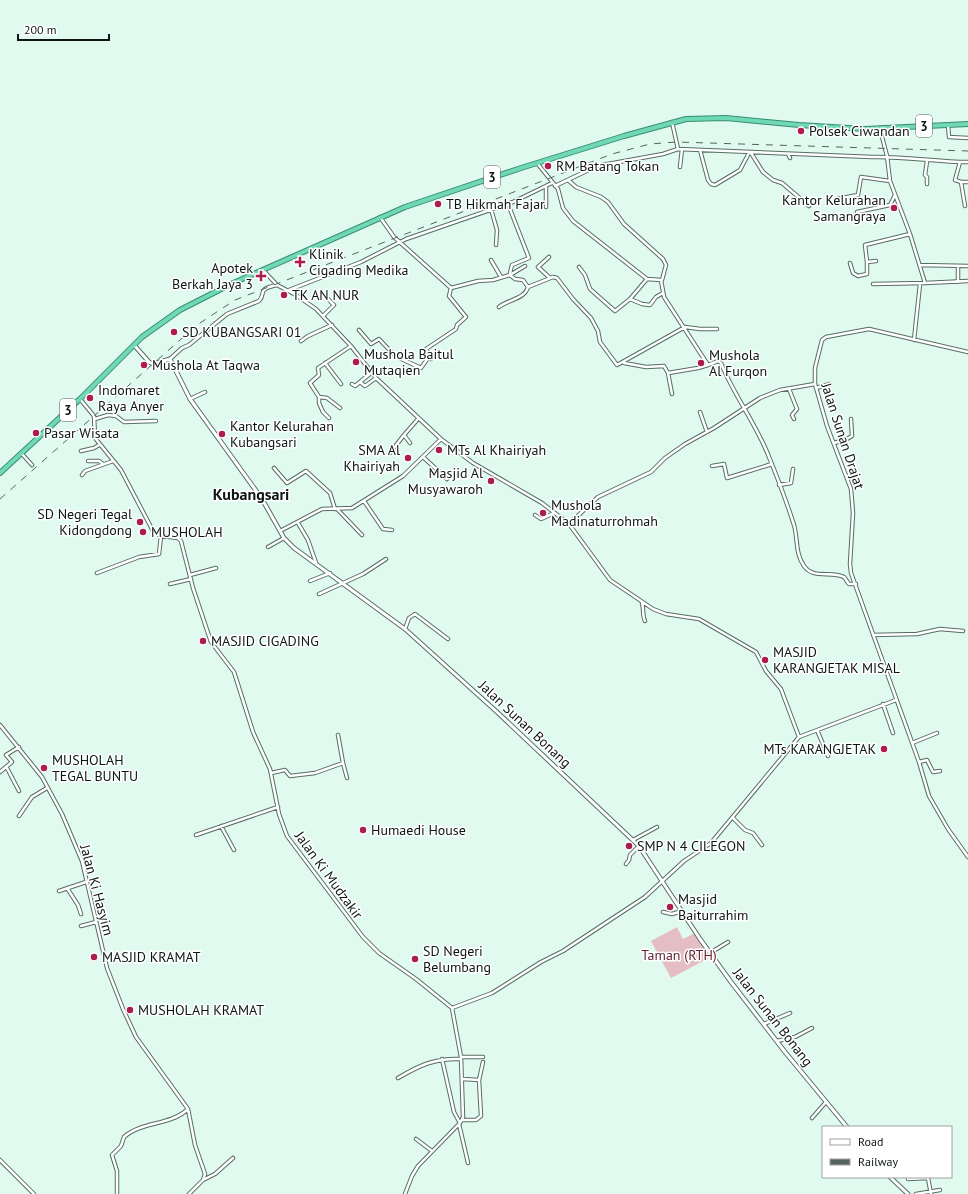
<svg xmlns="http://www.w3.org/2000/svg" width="968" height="1194" viewBox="0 0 968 1194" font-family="'PT Sans',sans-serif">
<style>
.green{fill:#e5bec4}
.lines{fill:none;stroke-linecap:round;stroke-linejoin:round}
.minor-casing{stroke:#576d63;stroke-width:4.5}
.tertiary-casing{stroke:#576d63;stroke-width:5}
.trunk-casing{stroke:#368e70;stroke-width:6}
.minor{stroke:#fff;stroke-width:2.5}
.tertiary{stroke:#fff;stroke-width:3}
.trunk{stroke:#70d8b4;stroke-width:4}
.rail{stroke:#56645e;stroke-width:1;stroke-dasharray:7 7;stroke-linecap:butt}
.poi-dot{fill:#ad1c4f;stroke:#fff;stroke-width:1.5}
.labels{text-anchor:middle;stroke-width:3;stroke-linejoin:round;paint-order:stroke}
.shield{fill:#fff;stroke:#565c59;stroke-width:1}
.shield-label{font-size:13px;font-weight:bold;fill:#0d1612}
.poi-label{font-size:14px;fill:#0d1612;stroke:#fff;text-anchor:start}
.street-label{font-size:14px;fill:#0d1612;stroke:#fff}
.park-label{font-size:14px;fill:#642334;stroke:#fff}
.quarter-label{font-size:16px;font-weight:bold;fill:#0d1612;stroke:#fff}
</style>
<rect width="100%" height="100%" fill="#e1faef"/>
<!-- green -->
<path class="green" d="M 677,927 L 683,939 L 695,933 L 709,958 L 671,978 L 651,941 Z"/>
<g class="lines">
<defs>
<path id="minor" d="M 672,122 L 678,149
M 948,125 L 949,137 L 968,138
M 880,129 L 887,156 L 890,181 L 910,234 L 925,283 L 968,281
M 700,150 L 708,180 L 711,184 L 715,185 L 740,170 L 749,153
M 751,153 L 763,172 L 773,180 L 782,183 L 809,206
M 788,154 L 790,158
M 927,161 L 925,175 L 927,177 L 927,184
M 960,162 L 955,180 L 961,182 L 965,206
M 537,163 L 558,189 L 563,208 L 573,221 L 647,279 L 661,280 L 664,297 L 708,365 L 718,361 L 721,363 C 734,396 756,423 769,457 C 778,479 787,503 794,525 C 798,539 795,553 804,566 C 814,580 831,570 844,577 C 846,579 847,582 849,584 L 856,584
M 680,167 L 682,149
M 568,180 L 576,187 L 601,197 L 608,202 L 624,224 L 663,259 L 666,265 L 662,280
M 961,182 L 968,182
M 546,186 L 546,207
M 555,186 L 597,166 L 663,154 L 678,149 L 872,157 C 904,156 936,162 968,162
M 837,199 L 858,195 L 861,177 L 890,181
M 508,204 L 529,258 L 512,265 L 510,273
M 491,209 L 497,230 L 496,245
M 857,212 L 890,205 L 895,195
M 380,217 L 394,237 L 451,288 L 478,281 L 493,280 L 510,275 L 525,266
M 549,257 L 538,267 L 550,278
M 491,260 L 501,277
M 876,261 L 867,262 L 865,245 L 910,234
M 850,263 L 853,273 L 858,276 L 867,274 L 867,262
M 920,265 L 968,266
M 579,267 L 585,275 L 590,289 L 615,311 L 630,299 L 647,279
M 264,271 L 277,285 L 296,295 L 316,309 L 351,346 L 376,378 L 441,439 L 473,463 L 542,503 L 569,524 L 610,580 L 653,609 L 666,614 L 699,619 L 756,652 L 766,671 L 781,689 L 799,737
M 510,275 L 515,279 L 523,280 L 528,287 L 553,277 L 557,278 L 573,299 L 591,318 L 598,331 L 600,342 L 617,365 L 685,327 L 700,329 L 717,329
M 958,282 L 958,266
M 873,284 L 925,283
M 289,290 L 361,262 L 406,239 L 513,202 L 552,183
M 630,299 L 642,304 L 650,305 L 656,297 L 663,293
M 499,307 C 509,299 525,299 528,287
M 323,316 L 334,305 L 327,298
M 359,330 L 371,344 L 379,339 L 395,356 L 421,368 L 428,358 L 431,359 L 426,349 L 456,329 L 457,325 L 466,317 L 449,296 L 451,288
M 914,340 L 920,284
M 301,341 L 308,336 L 332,325
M 968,352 L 869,329 L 826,337 L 822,340 L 815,368 L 815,384 L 827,426 L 851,489 L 853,513 L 850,564 L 851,573 L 919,762 L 929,796 L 948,829 L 968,857
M 170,359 L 182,348 L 189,345 L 227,314 L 259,301 C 267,293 255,290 277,285
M 325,363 L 341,384
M 624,363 L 646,367 L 664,366 L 668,373 L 698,368 L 708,365
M 668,373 L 672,394
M 360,382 L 365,386 L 376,378
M 352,384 L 355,386 L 371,373
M 816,388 L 830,384
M 789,389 L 797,409 L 792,415 L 794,419
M 319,397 L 327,398 L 340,408
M 80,399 L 94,416 L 95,438 L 121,470 L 153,531 L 161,536 L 178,538 L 181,541 L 193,588 L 211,642 L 234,672 L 253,732 L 270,769 L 279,814 L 287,836 L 363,937 L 379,953 L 416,979 L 452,1008 L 461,1057 L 463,1117 L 460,1123 L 418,1166 L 412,1176 L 405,1194
M 190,399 L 205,392
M 700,412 L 707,432
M 329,418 L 323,412 L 319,403 L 319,397 L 310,383 L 319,375 L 318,368 L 351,346
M 95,419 L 108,415 L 116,416 L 124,422 L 156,421
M 410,443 L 404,435 L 418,419
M 834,443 L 845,440 L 852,436 L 851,419
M 81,451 L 94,448 L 99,445
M 390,453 L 404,435
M 22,454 L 32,465
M 423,457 L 447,479
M 88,461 L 99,461 L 103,464
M 712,466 L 724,464 L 727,478 L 772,464
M 274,468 L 287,483 L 306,471 L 330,493 L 335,509
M 82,475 L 85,471 L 113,461
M 779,485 L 791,483 L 793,469
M 364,501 L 383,529 L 392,530
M 337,509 L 362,535
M 535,515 L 541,519 L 554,513
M 298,523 L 308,540 L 316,563
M 569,524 L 598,497 L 651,472 L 665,458 L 685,444 L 714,428 L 760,398 L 780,390 L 815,384
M 280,531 L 322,509 L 352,508 L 403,476 L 441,439
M 268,547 L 284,538
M 97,573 L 139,557 L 159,554 L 161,536
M 190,575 L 216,568
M 310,581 L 330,573
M 170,584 L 191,579
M 319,594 L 363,574 L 386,559
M 642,603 C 644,609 642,615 645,621
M 405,629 L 409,618 L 415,614 L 448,639
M 873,635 L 917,634 L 940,629 L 963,631
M 883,704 L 893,733
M 0,725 L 42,777 L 62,814 L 82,861 L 107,968 L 123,1009 L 136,1037 L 188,1109 L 195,1145 L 205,1174 L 203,1180 L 189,1194
M 817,730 L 828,756
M 912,743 L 937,733
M 919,762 L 927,760 L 933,772 L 940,771
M 343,763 L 347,778
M 7,768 L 19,791
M 0,772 L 12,762 L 6,755 L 19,747
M 271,773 L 285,770 L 290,776 L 315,773 L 343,763 L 338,735
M 19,816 L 32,797 L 47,788
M 733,818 L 745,830 L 753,833 L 762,845
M 221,826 L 234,850
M 196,835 L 278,807
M 633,840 L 657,827
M 626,864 L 629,860 L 630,855 L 639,846
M 67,888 L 78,905 L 81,914
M 59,891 L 86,882
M 663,912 L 672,914 L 682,911
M 81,926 L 96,922
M 710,953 L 728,942
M 452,1008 L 492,993 L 541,962 L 563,951 L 645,897 L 684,861 L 711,843 L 799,737 L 896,700
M 764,1024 L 790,1013
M 777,1041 L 795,1037 L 812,1028
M 461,1057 L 483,1057
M 442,1059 L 454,1112 L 460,1123
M 398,1078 C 420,1065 435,1058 461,1059
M 463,1079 L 479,1080 L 483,1062
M 812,1118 L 826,1102
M 462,1120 L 476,1120 L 481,1116 L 479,1080
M 459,1124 L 468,1163
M 416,1139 L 432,1151
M 0,1160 L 34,1194
M 908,1179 L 928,1178 L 931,1194
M 203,1180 L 215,1174 L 233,1158
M 117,1194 L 117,1171 L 112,1155 L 121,1146 L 124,1137 C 142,1121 170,1126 188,1109
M 916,1194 L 940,1190"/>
<path id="tertiary" d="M 134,345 L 149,362 L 153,364 L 170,359 L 190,399 L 262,499 L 284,538 L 294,548 L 405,629 L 497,712 L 639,846 L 700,939 L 731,982 L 785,1052 L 847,1127
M 890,1177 L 908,1194"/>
<path id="trunk" d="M 0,473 L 80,399 L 142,337 L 180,310 L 231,284 L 405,207 L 521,168 L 624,136 L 686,119 L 726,118 L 799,125 L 865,129 L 968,124"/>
</defs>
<!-- minor casing -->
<use href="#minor" class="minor-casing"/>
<!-- tertiary casing -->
<use href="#tertiary" class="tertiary-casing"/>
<!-- trunk casing -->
<use href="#trunk" class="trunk-casing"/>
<!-- minor -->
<use href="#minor" class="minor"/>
<!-- tertiary -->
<use href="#tertiary" class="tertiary"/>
<!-- trunk -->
<use href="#trunk" class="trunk"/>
<!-- rail -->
<path class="rail" d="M 0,499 L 197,325 L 235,300 L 612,154 L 650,144 L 676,142 L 968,151"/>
</g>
<!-- markers -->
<g class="poi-dot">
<circle cx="801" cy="131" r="4"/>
<circle cx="548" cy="166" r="4"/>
<circle cx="438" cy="204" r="4"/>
<circle cx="894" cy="208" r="4"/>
<path d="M298 256h4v4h4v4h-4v4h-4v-4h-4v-4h4z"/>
<path d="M259 270h4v4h4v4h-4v4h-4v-4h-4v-4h4z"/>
<circle cx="284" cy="295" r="4"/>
<circle cx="174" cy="332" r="4"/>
<circle cx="356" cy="362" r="4"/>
<circle cx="701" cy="363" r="4"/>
<circle cx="144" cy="365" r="4"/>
<circle cx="90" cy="398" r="4"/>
<circle cx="36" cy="433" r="4"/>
<circle cx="222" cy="434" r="4"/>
<circle cx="439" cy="450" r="4"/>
<circle cx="408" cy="458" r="4"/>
<circle cx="491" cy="481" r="4"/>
<circle cx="543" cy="513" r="4"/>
<circle cx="140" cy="522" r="4"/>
<circle cx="143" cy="532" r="4"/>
<circle cx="203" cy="641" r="4"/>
<circle cx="765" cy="660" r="4"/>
<circle cx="884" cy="749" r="4"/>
<circle cx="44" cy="768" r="4"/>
<circle cx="363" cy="830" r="4"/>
<circle cx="629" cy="846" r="4"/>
<circle cx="670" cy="907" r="4"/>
<circle cx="94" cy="957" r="4"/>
<circle cx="415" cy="959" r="4"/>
<circle cx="130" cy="1010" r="4"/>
</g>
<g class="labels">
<!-- shield labels -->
<g class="shield">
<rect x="916" y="115" width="16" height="22" rx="3"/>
<rect x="484" y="166" width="16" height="22" rx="3"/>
<rect x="60" y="399" width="16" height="22" rx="3"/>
</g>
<g class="shield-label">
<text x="924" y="131">3</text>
<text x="492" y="182">3</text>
<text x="68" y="415">3</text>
</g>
<!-- poi labels -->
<g class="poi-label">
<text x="809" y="136">Polsek Ciwandan</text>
<text x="556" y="171">RM Batang Tokan</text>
<text x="886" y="205" text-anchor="end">Kantor Kelurahan<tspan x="886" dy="16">Samangraya</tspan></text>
<text x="446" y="209">TB Hikmah Fajar</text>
<text x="309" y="259">Klinik<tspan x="309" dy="16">Cigading Medika</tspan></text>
<text x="253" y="273" text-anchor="end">Apotek<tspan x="253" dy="16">Berkah Jaya 3</tspan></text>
<text x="292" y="300">TK AN NUR</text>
<text x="182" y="337">SD KUBANGSARI 01</text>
<text x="364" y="359">Mushola Baitul<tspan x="364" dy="16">Mutaqien</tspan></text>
<text x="709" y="360">Mushola<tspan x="709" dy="16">Al Furqon</tspan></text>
<text x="152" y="370">Mushola At Taqwa</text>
<text x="98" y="395">Indomaret<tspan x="98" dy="16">Raya Anyer</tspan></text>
<text x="230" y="431">Kantor Kelurahan<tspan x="230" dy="16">Kubangsari</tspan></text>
<text x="44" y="438">Pasar Wisata</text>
<text x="400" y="455" text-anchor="end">SMA Al<tspan x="400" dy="16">Khairiyah</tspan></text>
<text x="447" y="455">MTs Al Khairiyah</text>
<text x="483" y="478" text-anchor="end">Masjid Al<tspan x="483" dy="16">Musyawaroh</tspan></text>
<text x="551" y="510">Mushola<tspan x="551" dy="16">Madinaturrohmah</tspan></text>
<text x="132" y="519" text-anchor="end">SD Negeri Tegal<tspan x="132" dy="16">Kidongdong</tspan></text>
<text x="151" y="537">MUSHOLAH</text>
<text x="211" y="646">MASJID CIGADING</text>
<text x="773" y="657">MASJID<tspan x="773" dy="16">KARANGJETAK MISAL</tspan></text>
<text x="876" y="754" text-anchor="end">MTs KARANGJETAK</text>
<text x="52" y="765">MUSHOLAH<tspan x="52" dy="16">TEGAL BUNTU</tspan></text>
<text x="371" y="835">Humaedi House</text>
<text x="637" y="851">SMP N 4 CILEGON</text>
<text x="678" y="904">Masjid<tspan x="678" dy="16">Baiturrahim</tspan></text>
<text x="423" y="956">SD Negeri<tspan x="423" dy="16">Belumbang</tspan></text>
<text x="102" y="962">MASJID KRAMAT</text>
<text x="138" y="1015">MUSHOLAH KRAMAT</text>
</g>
<!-- street labels -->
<g class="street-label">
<text transform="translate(843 436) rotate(72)" y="5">Jalan Sunan Drajat</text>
<text transform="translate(525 724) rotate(43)" y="5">Jalan Sunan Bonang</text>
<text transform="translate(329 875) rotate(54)" y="5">Jalan Ki Mudzakir</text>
<text transform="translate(97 890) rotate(75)" y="5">Jalan Ki Hasyim</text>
<text transform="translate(773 1017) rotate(52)" y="5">Jalan Sunan Bonang</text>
</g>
<!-- park labels -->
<g class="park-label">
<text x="679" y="960">Taman (RTH)</text>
</g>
<!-- quarter labels -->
<g class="quarter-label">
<text x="251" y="500">Kubangsari</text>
</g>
</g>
<!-- legend -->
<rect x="822" y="1126" width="130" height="52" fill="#ffffff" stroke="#9ea2a0"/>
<rect x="830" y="1139" width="20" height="6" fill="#ffffff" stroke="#9ea2a0"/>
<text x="858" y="1146" font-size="12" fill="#0d1612">Road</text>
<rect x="830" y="1159" width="20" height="6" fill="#56645e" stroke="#9ea2a0"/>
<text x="858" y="1166" font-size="12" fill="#0d1612">Railway</text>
<!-- scale -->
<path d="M18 34v6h91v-6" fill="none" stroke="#0d1612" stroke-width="2"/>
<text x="24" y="34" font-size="12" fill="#0d1612" stroke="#ffffff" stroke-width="3" paint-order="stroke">200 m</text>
</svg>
